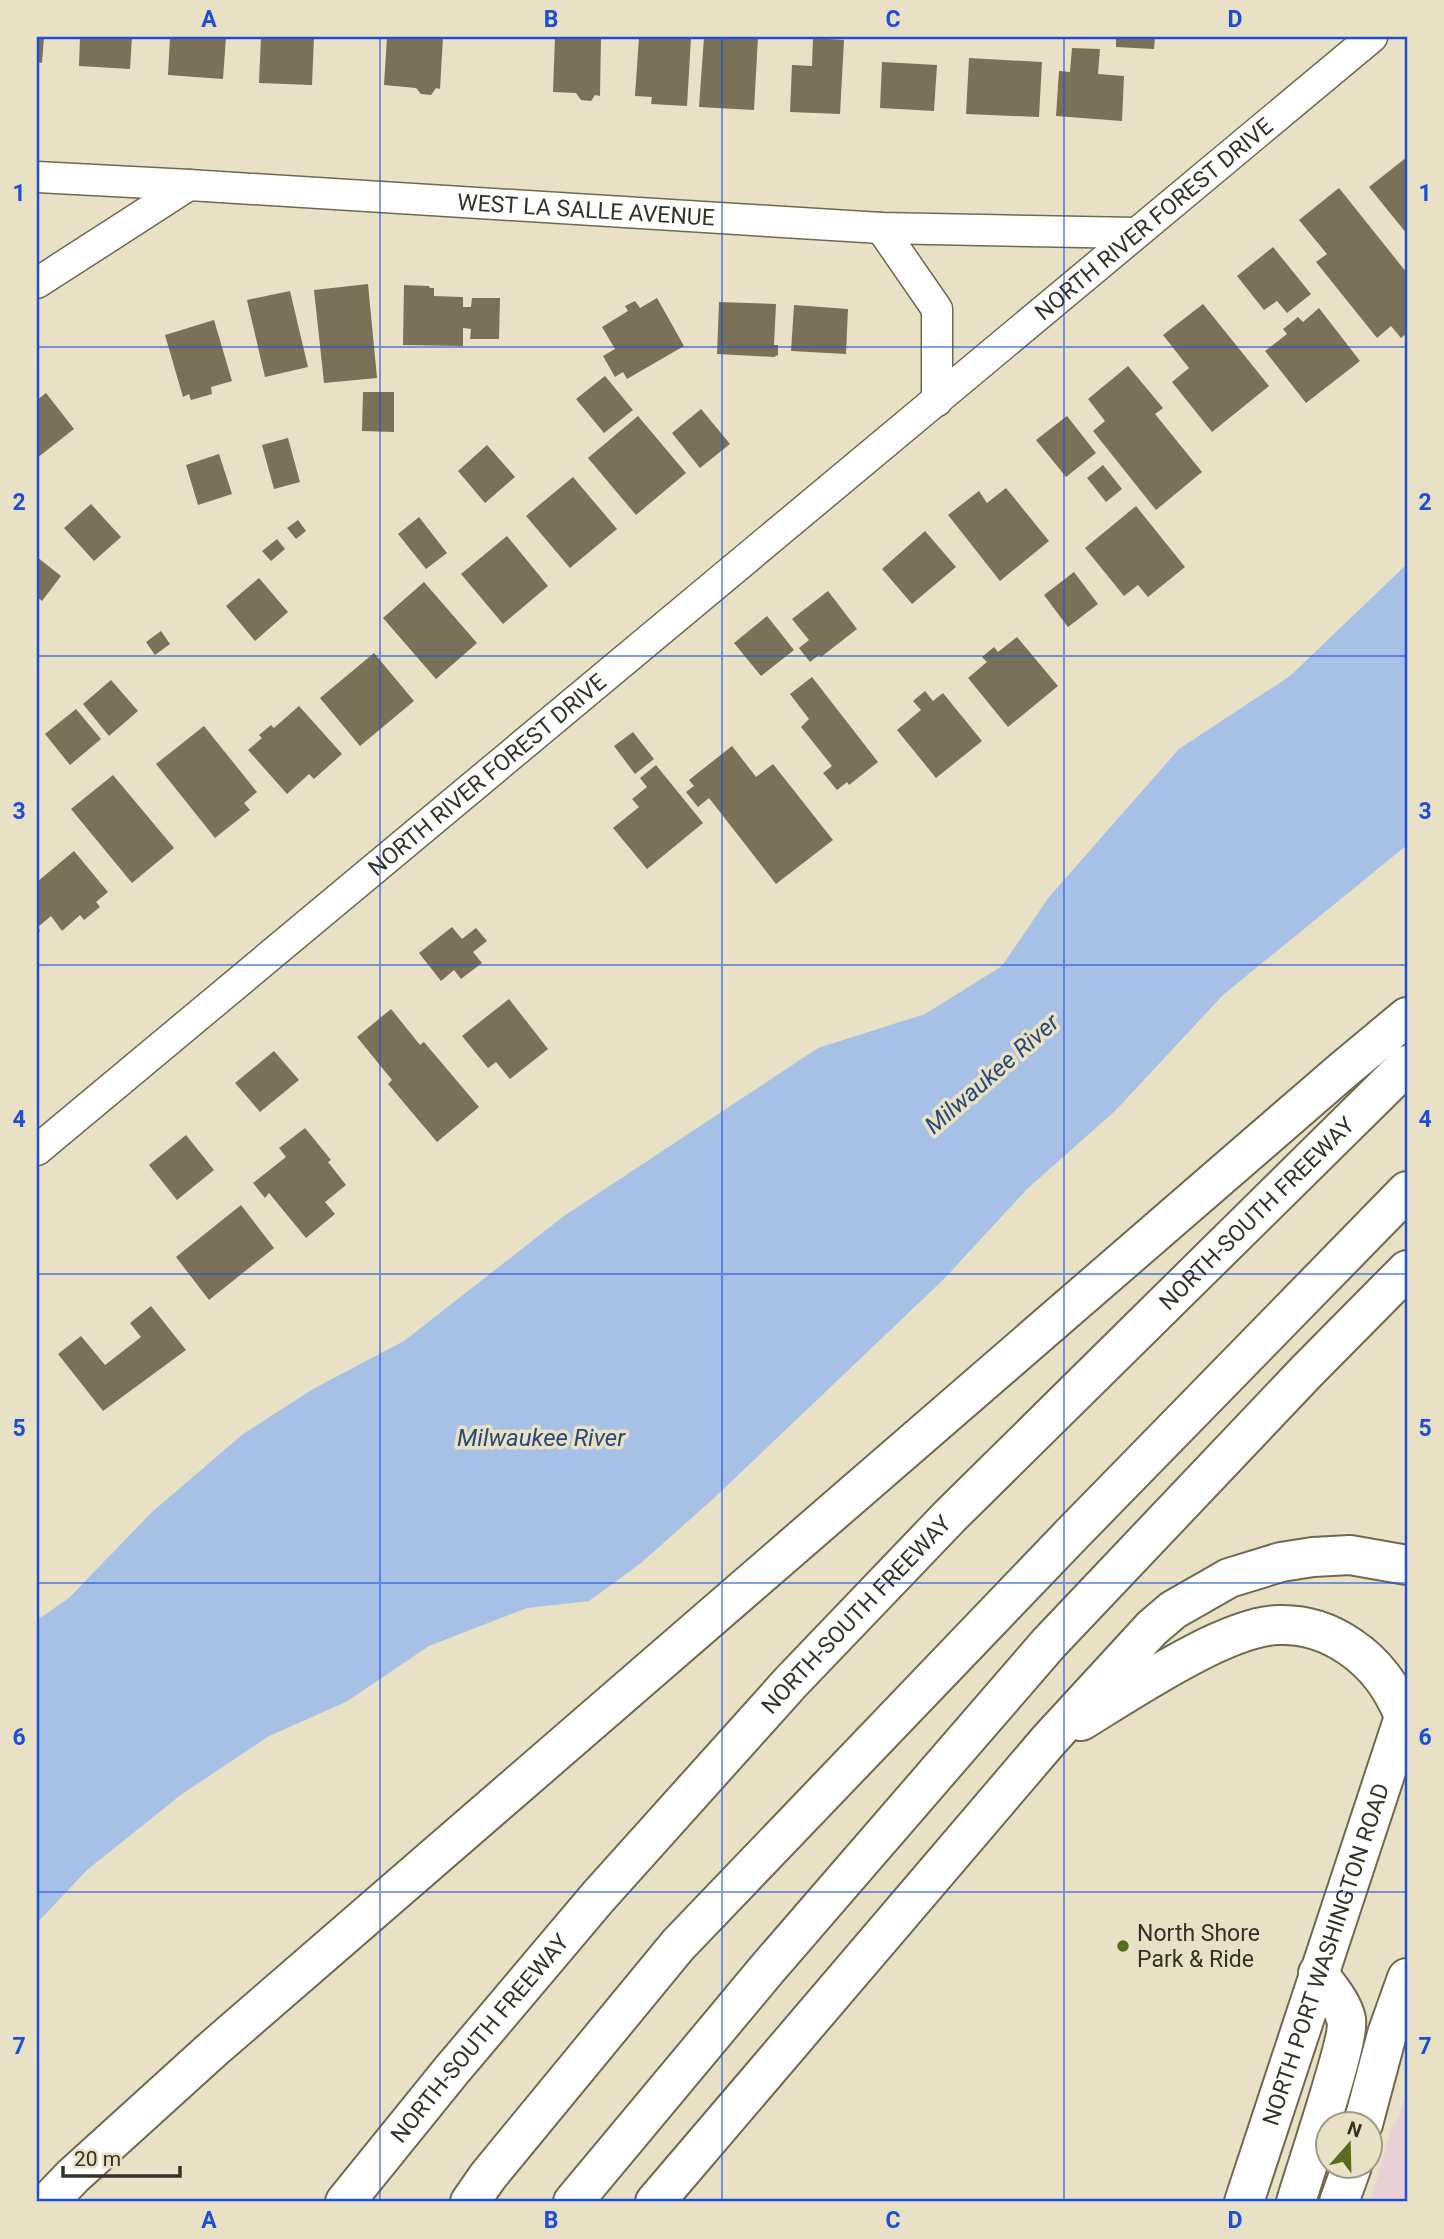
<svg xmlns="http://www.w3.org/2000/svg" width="1444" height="2239" viewBox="0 0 1444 2239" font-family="Roboto,sans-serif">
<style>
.commercial{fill:#e9d0d7}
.water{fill:#a7c0e5}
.building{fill:#797258}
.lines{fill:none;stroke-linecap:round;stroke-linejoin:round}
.street-casing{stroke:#706950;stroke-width:33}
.secondary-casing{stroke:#706950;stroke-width:42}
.highway-casing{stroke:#706950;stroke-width:42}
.street{stroke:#fff;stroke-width:30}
.secondary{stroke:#fff;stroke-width:38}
.highway{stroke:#fff;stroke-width:38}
.grid{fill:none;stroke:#1d4ed8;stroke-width:2;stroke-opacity:0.55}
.poi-dot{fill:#576d1d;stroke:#e9e1c5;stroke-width:2.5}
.labels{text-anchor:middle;stroke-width:7;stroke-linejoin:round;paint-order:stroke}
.street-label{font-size:23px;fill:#353227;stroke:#e9e1c5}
.poi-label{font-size:23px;fill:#353227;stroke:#e9e1c5;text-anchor:start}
.water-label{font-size:24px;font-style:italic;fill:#294979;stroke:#e9e1c5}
.neatline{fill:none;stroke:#1d4ed8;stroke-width:2.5}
.grid-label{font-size:23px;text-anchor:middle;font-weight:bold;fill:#1d4ed8}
</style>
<rect width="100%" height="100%" fill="#e9e1c5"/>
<!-- commercial -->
<path class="commercial" d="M 1407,2091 L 1407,2202 L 1370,2202 L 1392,2127 L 1397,2121 Z"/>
<!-- water -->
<path class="water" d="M 1407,564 L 1407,845 L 1223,995 L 1116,1110 L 1027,1189 L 943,1280 L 713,1499 L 641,1563 L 589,1601 L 527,1608 L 429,1646 L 346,1702 L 269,1736 L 182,1794 L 87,1870 L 37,1923 L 37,1620 L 69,1598 L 152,1512 L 243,1434 L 313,1389 L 404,1341 L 564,1216 L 818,1048 L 925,1014 L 1002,966 L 1049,897 L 1179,749 L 1290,676 Z"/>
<!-- building -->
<path class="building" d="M 37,37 L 44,37 L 42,63 L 37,62 Z
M 80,37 L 132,37 L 130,69 L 79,66 Z
M 170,37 L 226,37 L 223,79 L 168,75 Z
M 261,37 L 314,37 L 312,85 L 259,83 Z
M 387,37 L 443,37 L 440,89 L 436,88 L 431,95 L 421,94 L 416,88 L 384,85 Z
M 555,37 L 601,37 L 600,96 L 595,95 L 591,101 L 581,100 L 576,93 L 553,92 Z
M 639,37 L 691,38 L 687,106 L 651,104 L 652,97 L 635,96 Z
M 704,37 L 758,37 L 754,110 L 699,107 Z
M 1116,37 L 1155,37 L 1154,49 L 1116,47 Z
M 813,38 L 844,40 L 840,114 L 790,112 L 792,65 L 812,66 Z
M 1072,48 L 1100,49 L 1098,74 L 1124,76 L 1122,121 L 1056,116 L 1059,71 L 1070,72 Z
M 969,58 L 1042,62 L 1039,117 L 966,114 Z
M 882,62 L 937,65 L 934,111 L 880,108 Z
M 1407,157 L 1407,234 L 1369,187 Z
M 1339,188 L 1407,273 L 1407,333 L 1401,338 L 1391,326 L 1377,338 L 1316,262 L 1327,254 L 1299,220 Z
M 1273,247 L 1311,294 L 1287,313 L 1277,301 L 1264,310 L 1237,276 Z
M 368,284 L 377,378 L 324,383 L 314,290 Z
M 404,285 L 429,286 L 430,288 L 434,288 L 434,296 L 463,297 L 463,307 L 471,307 L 472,298 L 500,298 L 499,339 L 470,339 L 471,329 L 463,328 L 463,346 L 403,345 Z
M 290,291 L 308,367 L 265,377 L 247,300 Z
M 657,298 L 684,346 L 627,379 L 623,372 L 615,377 L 603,356 L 615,349 L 602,327 L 628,311 L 625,306 L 635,301 L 640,308 Z
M 719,302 L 776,304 L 774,345 L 778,345 L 778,355 L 774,357 L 717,354 Z
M 1203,304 L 1269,386 L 1212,432 L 1172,382 L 1189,368 L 1163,335 Z
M 794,305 L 848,309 L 846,354 L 791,351 Z
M 1319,308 L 1360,361 L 1306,403 L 1265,351 L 1287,334 L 1283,329 L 1298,317 L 1303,322 Z
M 214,320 L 232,381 L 211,387 L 212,394 L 191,400 L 189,394 L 183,397 L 165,335 Z
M 1128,366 L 1163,408 L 1155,414 L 1202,472 L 1156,510 L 1093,431 L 1105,421 L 1088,399 Z
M 605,376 L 633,410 L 604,433 L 576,399 Z
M 363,392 L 394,392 L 394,432 L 362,431 Z
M 46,393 L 74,429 L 37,458 L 37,400 Z
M 701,409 L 730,444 L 700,468 L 672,433 Z
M 638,416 L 686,473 L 636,515 L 588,458 Z
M 1067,416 L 1096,453 L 1066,477 L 1036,440 Z
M 288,438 L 300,482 L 274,489 L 262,445 Z
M 487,445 L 515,477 L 485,503 L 458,471 Z
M 219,454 L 232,494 L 198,505 L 186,465 Z
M 1103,465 L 1122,489 L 1106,502 L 1087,478 Z
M 573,477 L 617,529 L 570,568 L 526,516 Z
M 1006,488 L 1049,541 L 1000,581 L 948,515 L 979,491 L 987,503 Z
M 91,504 L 121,537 L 94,561 L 64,528 Z
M 1136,506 L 1185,567 L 1148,597 L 1138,585 L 1124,596 L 1085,548 Z
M 419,517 L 447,553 L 426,569 L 398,534 Z
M 298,520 L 306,531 L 296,539 L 287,528 Z
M 925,531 L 956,567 L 912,604 L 882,569 Z
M 507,536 L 548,586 L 503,624 L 461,574 Z
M 277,539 L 285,549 L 271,561 L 262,551 Z
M 37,557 L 61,576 L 42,601 L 37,597 Z
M 1074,572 L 1098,604 L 1068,627 L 1044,595 Z
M 259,578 L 288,612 L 255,641 L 226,606 Z
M 424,582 L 477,643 L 436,679 L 383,618 Z
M 828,591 L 857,629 L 821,657 L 819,655 L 810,662 L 799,648 L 809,640 L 792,619 Z
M 767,616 L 794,650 L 761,676 L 734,643 Z
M 161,631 L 170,644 L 155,655 L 146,642 Z
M 1017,637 L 1058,686 L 1008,727 L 968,678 L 987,662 L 982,657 L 994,647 L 998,652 Z
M 374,653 L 414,701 L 360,746 L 320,698 Z
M 812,677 L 878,762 L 849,785 L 847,782 L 837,790 L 823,773 L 832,766 L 801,727 L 809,719 L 790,694 Z
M 111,680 L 138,711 L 109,736 L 83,704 Z
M 925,691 L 933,701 L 943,693 L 982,741 L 936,778 L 897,730 L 921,710 L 913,701 Z
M 299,706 L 342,754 L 314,779 L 309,774 L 287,794 L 248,750 L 262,738 L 259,735 L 271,725 L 274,728 Z
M 76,709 L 101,739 L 70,765 L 45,734 Z
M 204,726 L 257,792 L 244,803 L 250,810 L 215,838 L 156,764 Z
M 633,732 L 654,759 L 635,774 L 614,746 Z
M 732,746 L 756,777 L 773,764 L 833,840 L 776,884 L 709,798 L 698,807 L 686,792 L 694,786 L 689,780 Z
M 656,765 L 703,823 L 647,869 L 613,828 L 639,807 L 632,799 L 647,787 L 640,778 Z
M 113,775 L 174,848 L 132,883 L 71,809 Z
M 74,851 L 108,892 L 96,902 L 100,907 L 84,920 L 80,915 L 62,931 L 51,916 L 38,927 L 40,931 L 37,933 L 37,882 Z
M 452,927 L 462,939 L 476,928 L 487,941 L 473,952 L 482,963 L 461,979 L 454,970 L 441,981 L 419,953 Z
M 509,999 L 548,1049 L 510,1079 L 496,1062 L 488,1068 L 462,1036 Z
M 391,1009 L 420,1045 L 424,1042 L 479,1107 L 437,1142 L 388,1084 L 392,1080 L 357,1037 Z
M 274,1051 L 299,1080 L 260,1112 L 235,1083 Z
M 305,1128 L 331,1160 L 328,1162 L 346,1185 L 325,1202 L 335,1214 L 306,1238 L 269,1193 L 265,1198 L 253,1183 L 286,1157 L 279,1148 Z
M 186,1135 L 214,1170 L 177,1200 L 149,1165 Z
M 241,1205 L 274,1248 L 209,1300 L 176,1257 Z
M 151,1306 L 186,1350 L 103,1411 L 58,1354 L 81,1336 L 105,1365 L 141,1337 L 130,1323 Z"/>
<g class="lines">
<defs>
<g id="street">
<path id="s1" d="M 37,177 L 189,185 L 881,228 L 1135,233"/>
<path d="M 881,228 L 937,309 L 937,401"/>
<path d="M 37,283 L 189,185"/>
<path id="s2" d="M 37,1150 L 1372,37"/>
</g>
<g id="secondary">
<path d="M 1363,2124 L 1387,2034 L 1407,1978"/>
<path id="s3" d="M 1244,2202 L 1407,1708"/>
<path d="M 1296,2202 C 1304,2174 1351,2037 1346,2019 C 1342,2002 1328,1987 1318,1973"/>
<path d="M 1339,2202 L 1352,2166"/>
</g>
<g id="highway">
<path d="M 1081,1721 C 1129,1692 1224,1627 1278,1625 C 1304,1624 1327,1631 1349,1646 C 1376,1664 1392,1687 1404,1716"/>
<path d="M 48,2202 L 73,2176 L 213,2049 L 1342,1071 L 1407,1017"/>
<path id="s4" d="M 345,2202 L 451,2071 L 598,1897 L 791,1682 L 950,1516 L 1407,1065"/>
<path d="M 470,2202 L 488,2176 L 678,1945 L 1072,1534 L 1407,1191"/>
<path d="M 573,2202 L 768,1968 L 1049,1643 L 1307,1371 L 1407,1270"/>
<path d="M 655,2202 L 1049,1740 L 1152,1628 L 1173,1610 L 1229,1578 L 1281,1562 L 1313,1557 L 1350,1555 L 1407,1565"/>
</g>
</defs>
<!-- street casing -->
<use href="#street" class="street-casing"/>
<!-- secondary casing -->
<use href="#secondary" class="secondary-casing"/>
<!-- highway casing -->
<use href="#highway" class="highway-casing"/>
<!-- street -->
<use href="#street" class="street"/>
<!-- secondary -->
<use href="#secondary" class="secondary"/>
<!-- highway -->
<use href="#highway" class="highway"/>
</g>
<!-- grid -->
<path class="grid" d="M 380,37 L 380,2202M 722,37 L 722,2202M 1064,37 L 1064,2202M 37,347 L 1407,347M 37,656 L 1407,656M 37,965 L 1407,965M 37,1274 L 1407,1274M 37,1583 L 1407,1583M 37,1892 L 1407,1892"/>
<!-- markers -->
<circle class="poi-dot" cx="1123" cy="1946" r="7"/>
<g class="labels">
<!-- street labels -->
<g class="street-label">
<text dy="8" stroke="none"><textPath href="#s1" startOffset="550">WEST LA SALLE AVENUE</textPath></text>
<text dy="8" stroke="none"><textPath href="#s2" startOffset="1454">NORTH RIVER FOREST DRIVE</textPath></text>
<text dy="8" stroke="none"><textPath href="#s2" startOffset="586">NORTH RIVER FOREST DRIVE</textPath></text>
<text dy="8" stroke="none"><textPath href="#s4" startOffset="1346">NORTH-SOUTH FREEWAY</textPath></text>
<text dy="8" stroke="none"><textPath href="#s4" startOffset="779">NORTH-SOUTH FREEWAY</textPath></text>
<text dy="8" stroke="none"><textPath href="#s3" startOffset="261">NORTH PORT WASHINGTON ROAD</textPath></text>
<text dy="8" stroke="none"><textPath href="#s4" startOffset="212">NORTH-SOUTH FREEWAY</textPath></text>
</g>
<!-- poi labels -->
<g class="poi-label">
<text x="1137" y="1941">North Shore<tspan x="1137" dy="26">Park &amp; Ride</tspan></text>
</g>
<!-- water labels -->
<g class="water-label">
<text transform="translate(992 1074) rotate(-41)" y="8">Milwaukee River</text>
<text x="541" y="1446">Milwaukee River</text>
</g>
</g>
<!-- border -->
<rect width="1444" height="2239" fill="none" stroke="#e9e1c5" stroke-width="77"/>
<!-- north arrow -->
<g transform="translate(1349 2145) rotate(20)"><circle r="33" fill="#e9e1c5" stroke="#a19b86" stroke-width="2"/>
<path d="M0-5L12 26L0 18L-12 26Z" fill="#576d1d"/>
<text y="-10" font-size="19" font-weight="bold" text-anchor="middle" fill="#353227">N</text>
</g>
<!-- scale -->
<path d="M63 2166v10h117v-10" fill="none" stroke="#353227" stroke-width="3.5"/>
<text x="74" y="2166" font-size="21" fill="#353227" stroke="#e9e1c5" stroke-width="5" paint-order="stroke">20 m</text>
<rect x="38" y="38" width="1368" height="2162" class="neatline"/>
<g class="grid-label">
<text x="209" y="27">A</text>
<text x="551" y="27">B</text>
<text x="893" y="27">C</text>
<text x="1235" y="27">D</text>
<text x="19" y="201">1</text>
<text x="1425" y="201">1</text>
<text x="19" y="510">2</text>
<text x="1425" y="510">2</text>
<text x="19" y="819">3</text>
<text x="1425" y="819">3</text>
<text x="19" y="1127">4</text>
<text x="1425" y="1127">4</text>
<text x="19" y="1436">5</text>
<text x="1425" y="1436">5</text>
<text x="19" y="1745">6</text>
<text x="1425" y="1745">6</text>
<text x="19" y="2054">7</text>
<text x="1425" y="2054">7</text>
<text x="209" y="2228">A</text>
<text x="551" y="2228">B</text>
<text x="893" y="2228">C</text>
<text x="1235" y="2228">D</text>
</g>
</svg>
